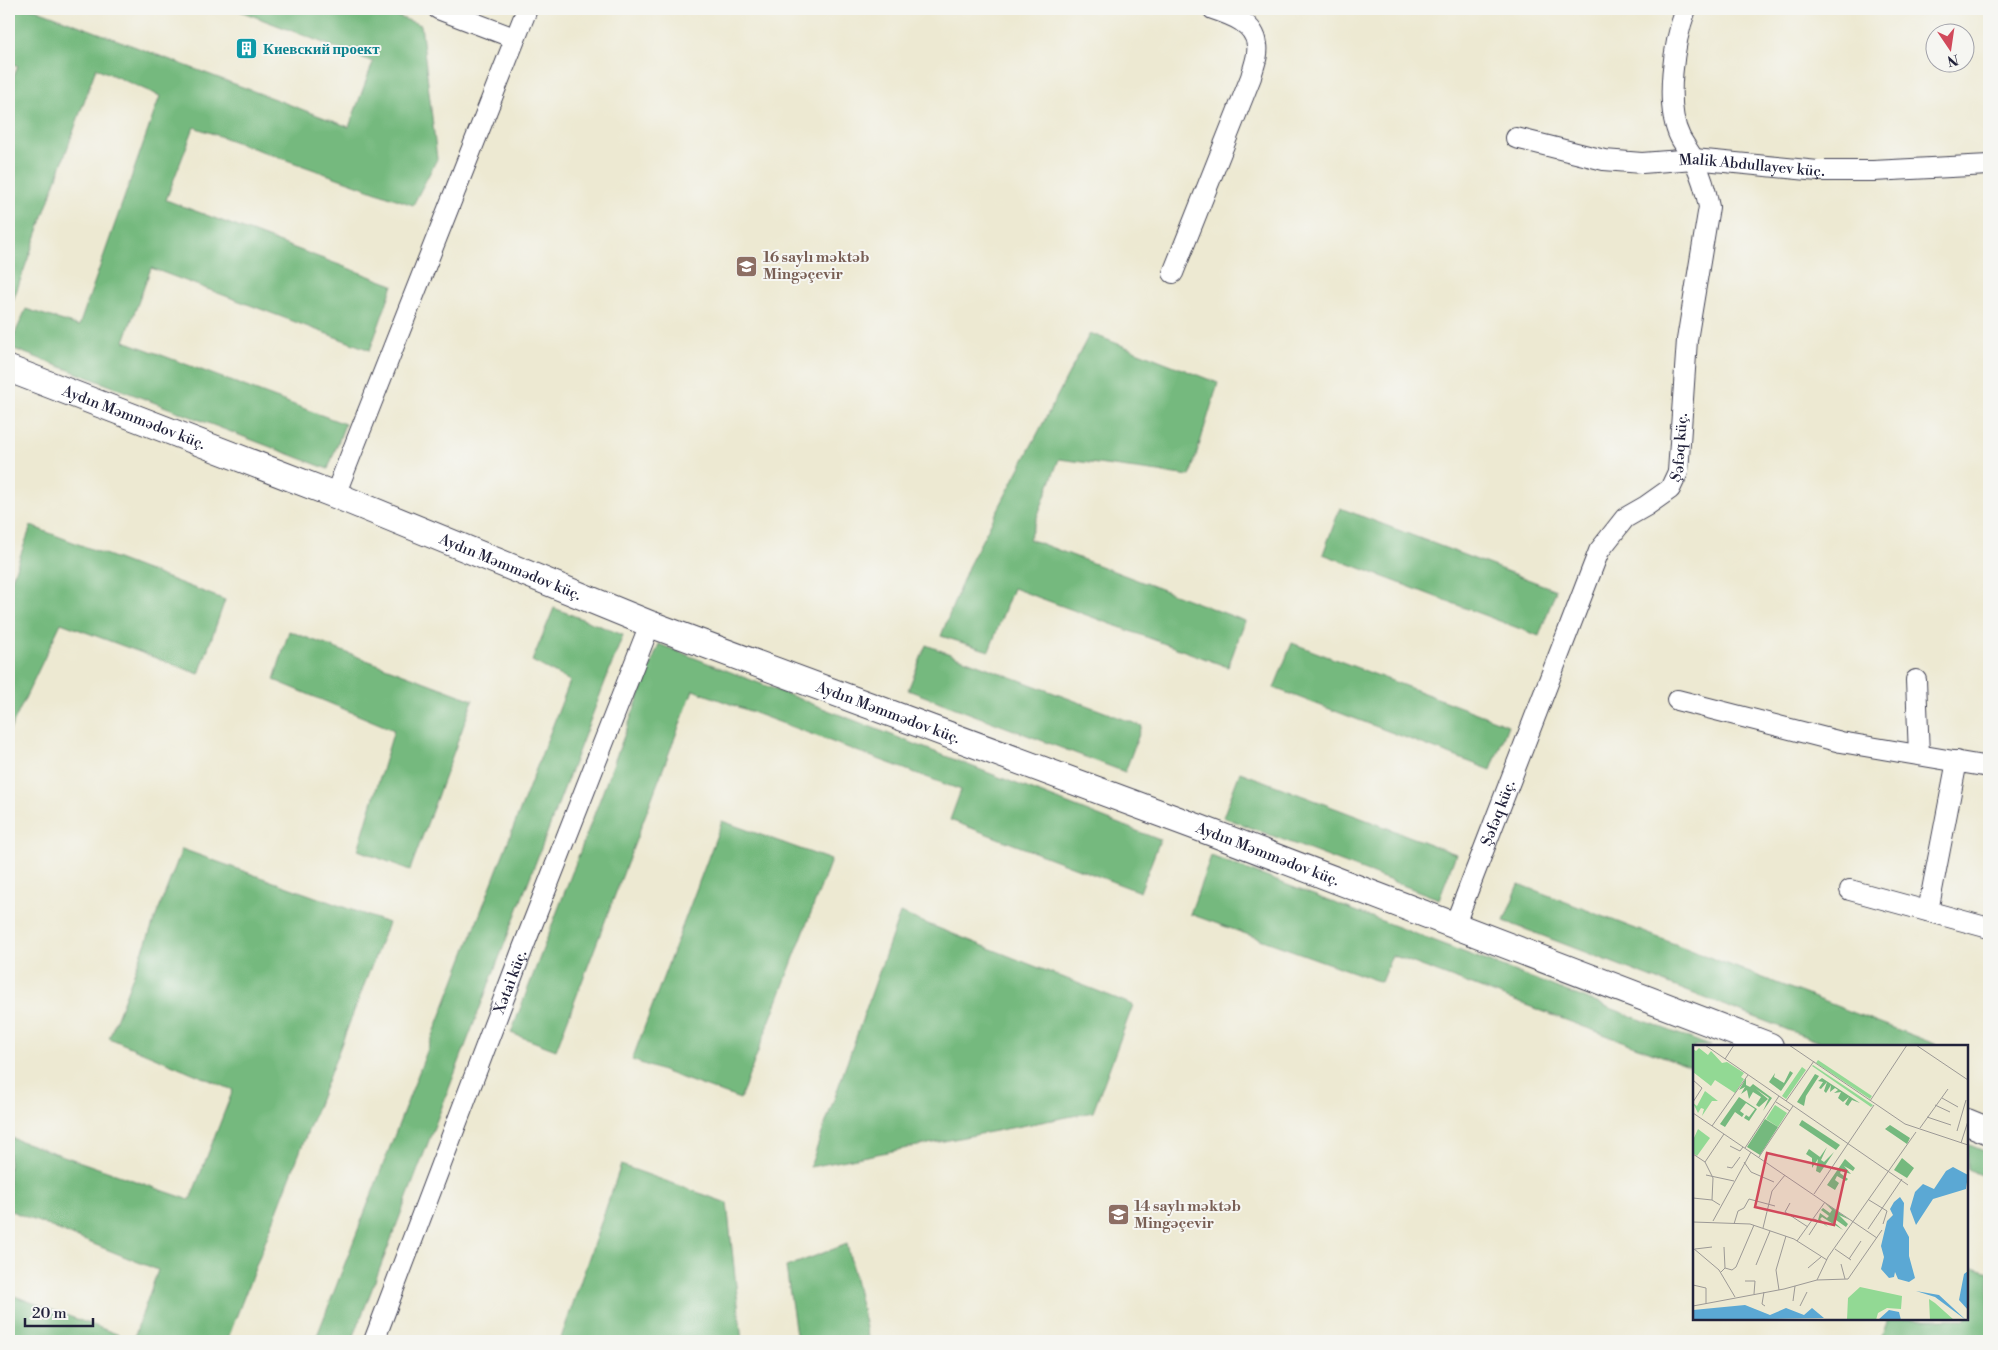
<svg xmlns="http://www.w3.org/2000/svg" width="1998" height="1350" viewBox="0 0 1998 1350" font-family="'Libre Bodoni',serif">
<style>
.forest{fill:#75b97e;stroke:#4c6e5c}
.lines{fill:none;stroke-linecap:round;stroke-linejoin:round}
.minor-casing{stroke:#404052;stroke-width:22}
.tertiary-casing{stroke:#404052;stroke-width:28}
.minor{stroke:#fff;stroke-width:20}
.tertiary{stroke:#fff;stroke-width:26}
.labels{text-anchor:middle;stroke-width:4;stroke-linejoin:round;paint-order:stroke}
.culture-label{font-size:15px;font-weight:bold;fill:#0d838f;stroke:#f6f6f2;text-anchor:start}
.street-label{font-size:15px;fill:#22223b;stroke:#f6f6f2}
.education-label{font-size:15px;font-weight:bold;fill:#785e54;stroke:#f6f6f2;text-anchor:start}
.inset-road{fill:none;stroke:#9c9996;stroke-width:1}
.view{fill:#d1495b;fill-opacity:0.15;stroke:#d1495b;stroke-width:2.5}
.inset-edge{fill:none;stroke:#22223b;stroke-width:2.5}
</style>
<rect width="100%" height="100%" fill="#f6f6f2"/>
<filter id="ink" filterUnits="userSpaceOnUse"><feTurbulence type="fractalNoise" baseFrequency=".02" numOctaves="2"/><feDisplacementMap in="SourceGraphic" scale="10" xChannelSelector="R" yChannelSelector="G"/><feConvolveMatrix kernelMatrix="1 2 1 2 8 2 1 2 1" color-interpolation-filters="sRGB"/></filter>
<filter id="wash" filterUnits="userSpaceOnUse"><feTurbulence type="fractalNoise" baseFrequency=".0096" numOctaves="4" result="noise"/><feDisplacementMap in="SourceGraphic" scale="20" xChannelSelector="R" yChannelSelector="G"/><feGaussianBlur stdDeviation="1.12" result="paint"/><feColorMatrix in="noise" values="0 0 0 0 0 0 0 0 0 0 0 0 0 0 0 0 0 1.4 0 .05"/><feComposite in="paint" operator="in"/></filter>
<g filter="url(#wash)">
<rect width="100%" height="100%" fill="#ede9d2"/>
<!-- forest -->
<path class="forest" d="M 9,9 L 35,9 L 349,127 L 373,62 L 235,9 L 377,9 L 421,25 L 437,159 L 413,205 L 194,127 L 166,200 L 393,285 L 370,350 L 151,268 L 124,341 L 345,424 L 328,469 L 9,347 L 26,309 L 79,326 L 160,96 L 96,68 L 9,312 L 9,87 L 18,66 L 9,62 Z
M 1090,333 L 1218,383 L 1190,476 L 1059,459 L 1029,539 L 1245,621 L 1228,667 L 1013,588 L 989,651 L 941,636 L 968,567 Z
M 1340,508 L 1556,590 L 1539,636 L 1323,554 Z
M 31,526 L 225,600 L 199,674 L 61,623 L 10,730 L 9,730 L 9,587 Z
M 554,608 L 623,635 L 352,1341 L 315,1341 L 570,681 L 532,661 Z
M 289,631 L 473,700 L 410,870 L 358,850 L 394,730 L 274,680 Z
M 1292,643 L 1508,725 L 1491,770 L 1274,688 Z
M 659,644 L 1160,840 L 1140,892 L 950,820 L 961,790 L 693,690 L 556,1050 L 511,1033 Z
M 926,645 L 1142,726 L 1125,772 L 908,690 Z
M 1240,772 L 1456,854 L 1439,899 L 1223,817 Z
M 722,821 L 831,860 L 740,1099 L 632,1060 Z
M 182,849 L 388,923 L 227,1341 L 9,1341 L 9,1294 L 133,1340 L 158,1270 L 9,1210 L 9,1137 L 190,1200 L 233,1090 L 109,1038 Z
M 1211,856 L 1710,1046 L 1694,1046 L 1694,1068 L 1392,955 L 1381,982 L 1190,914 Z
M 1519,884 L 1940,1046 L 1830,1046 L 1504,921 Z
M 900,913 L 1133,1005 L 1093,1112 L 810,1167 Z
M 1967,1144 L 1989,1153 L 1989,1178 L 1967,1169 Z
M 621,1165 L 727,1203 L 742,1341 L 560,1341 Z
M 847,1244 L 869,1341 L 797,1341 L 786,1267 Z
M 1967,1265 L 1989,1272 L 1988,1341 L 1880,1341 L 1888,1319 L 1967,1319 Z"/>
</g>
<g filter="url(#ink)">
<g class="lines">
<defs>
<g id="minor">
<path d="M 438,9 L 514,38"/>
<path id="s1" d="M 1516,138 L 1604,160 L 1642,163 L 1694,159 L 1818,171 L 1873,171 L 1989,165"/>
<path d="M 1173,273 L 1251,77 C 1253,68 1259,55 1257,45 C 1255,23 1231,15 1213,9"/>
<path d="M 335,495 L 527,9"/>
<path d="M 1916,680 L 1919,755"/>
<path d="M 1677,700 L 1841,742 L 1989,767"/>
<path d="M 1850,890 L 1989,928"/>
<path d="M 1928,911 L 1957,761"/>
<path id="s2" d="M 1455,924 L 1599,551 L 1625,518 L 1646,506 L 1670,489 L 1678,472 L 1687,340 L 1709,207 C 1706,191 1701,175 1694,160 C 1690,152 1684,145 1680,137 C 1664,105 1674,41 1686,9"/>
<path id="s3" d="M 374,1341 L 523,948 L 650,624"/>
</g>
<g id="tertiary">
<path id="s4" d="M 9,369 L 335,495 L 650,624 L 1197,827 L 1770,1046"/>
<path d="M 1967,1122 L 1989,1131"/>
</g>
</defs>
<!-- minor casing -->
<use href="#minor" class="minor-casing"/>
<!-- tertiary casing -->
<use href="#tertiary" class="tertiary-casing"/>
<!-- minor -->
<use href="#minor" class="minor"/>
<!-- tertiary -->
<use href="#tertiary" class="tertiary"/>
</g>
</g>
<!-- icons -->
<defs>
<symbol id="building-square" viewBox="-11 -11 22 22"><rect x="-9" y="-9" width="18" height="18" rx="4" fill="#0f9aa8" stroke="#f6f6f2"/><path d="M-4-6H4V6H1V3H-1V6H-4ZM-2.5-4.3h1.7v1.8h-1.7ZM.8-4.3h1.7v1.8H.8ZM-2.5-1h1.7V.8h-1.7ZM.8-1h1.7V.8H.8Z" fill="#fff"/></symbol>
<symbol id="school-square" viewBox="-11 -11 22 22"><rect x="-9" y="-9" width="18" height="18" rx="4" fill="#8d6e63" stroke="#f6f6f2"/><path d="M0-5L7-2L0 1L-7-2ZM-4 1L0 2.5L4 1V4Q0 6-4 4Z" fill="#fff"/></symbol>
</defs>
<g fill-rule="evenodd">
<use href="#building-square" x="234" y="36" width="25" height="25"/>
<use href="#school-square" x="734" y="254" width="25" height="25"/>
<use href="#school-square" x="1106" y="1202" width="25" height="25"/>
</g>
<g class="labels">
<!-- culture labels -->
<g class="culture-label">
<text x="263" y="54">Киевский проект</text>
</g>
<!-- street labels -->
<g class="street-label">
<text dy="5" stroke="none"><textPath href="#s1" startOffset="239">Malik Abdullayev küç.</textPath></text>
<text dy="5" stroke="none"><textPath href="#s4" startOffset="134">Aydın Məmmədov küç.</textPath></text>
<text dy="5" stroke="none"><textPath href="#s2" startOffset="539">Şəfəq küç.</textPath></text>
<text dy="5" stroke="none"><textPath href="#s4" startOffset="539">Aydın Məmmədov küç.</textPath></text>
<text dy="5" stroke="none"><textPath href="#s4" startOffset="944">Aydın Məmmədov küç.</textPath></text>
<text dy="5" stroke="none"><textPath href="#s2" startOffset="119">Şəfəq küç.</textPath></text>
<text dy="5" stroke="none"><textPath href="#s4" startOffset="1349">Aydın Məmmədov küç.</textPath></text>
<text dy="5" stroke="none"><textPath href="#s3" startOffset="384">Xətai küç.</textPath></text>
</g>
<!-- education labels -->
<g class="education-label">
<text x="763" y="262">16 saylı məktəb<tspan x="763" dy="17">Mingəçevir</tspan></text>
<text x="1134" y="1211">14 saylı məktəb<tspan x="1134" dy="17">Mingəçevir</tspan></text>
</g>
</g>
<!-- overview -->
<g transform="translate(1693 1045)">
<rect width="275" height="275" fill="#ede9d2"/>
<path d="M 6,3 L 15,10 L 18,6 L 29,18 L 34,17 L 51,28 L 48,32 L 51,34 L 42,48 L 22,35 L 18,41 L 0,27 L 0,4 L 3,6 ZM 125,15 L 179,51 L 177,54 L 123,18 ZM 120,20 L 180,60 L 178,62 L 119,21 ZM 109,22 L 113,25 L 93,54 L 89,51 ZM 12,46 L 25,56 L 19,56 L 9,71 L 11,64 L 8,63 L 5,68 L 0,58 L 4,61 ZM 82,60 L 94,68 L 85,82 L 73,74 ZM 5,84 L 17,93 L 4,111 L 0,108 L 0,95 ZM 167,242 L 209,251 L 208,264 L 194,263 L 185,268 L 183,275 L 154,275 L 155,253 ZM 236,254 L 242,258 L 261,275 L 237,275 Z" fill="#92d994"/>
<path d="M 97,26 L 100,28 L 88,46 L 76,37 L 82,28 L 81,32 L 91,38 ZM 122,29 L 126,31 L 113,51 L 111,61 L 104,57 ZM 53,33 L 53,40 L 57,42 L 60,39 L 79,53 L 70,66 L 76,53 L 63,44 L 75,54 L 66,62 L 63,60 L 68,52 L 60,47 L 56,54 L 54,45 L 48,49 L 52,42 L 46,45 ZM 129,33 L 167,58 L 159,55 L 155,61 L 152,59 L 156,52 L 150,57 L 145,53 L 148,47 L 141,48 L 145,45 L 142,43 L 137,47 L 138,40 L 133,48 L 131,46 L 134,37 L 128,44 L 126,43 L 130,37 L 125,36 ZM 46,52 L 64,64 L 56,76 L 51,73 L 53,70 L 56,72 L 62,64 L 53,58 L 47,66 L 51,69 L 49,72 L 42,67 L 32,82 L 27,79 ZM 72,74 L 85,82 L 67,110 L 54,102 ZM 109,75 L 147,100 L 143,105 L 106,80 ZM 197,80 L 217,93 L 214,99 L 192,84 ZM 134,102 L 128,115 L 131,117 L 141,107 L 127,128 L 123,126 L 125,114 L 119,123 L 119,113 L 113,109 L 116,104 L 127,112 ZM 209,113 L 221,123 L 214,133 L 201,125 ZM 152,114 L 162,123 L 160,126 L 151,121 L 158,129 L 148,126 L 147,128 L 155,134 L 153,136 L 144,131 L 142,135 L 146,138 L 142,145 L 134,140 ZM 132,158 L 157,175 L 146,170 L 155,179 L 153,182 L 143,175 L 141,177 L 150,185 L 129,172 L 127,174 L 135,182 L 125,175 L 127,168 L 134,173 L 136,171 L 128,165 L 130,163 L 137,168 L 139,165 Z" fill="#75b97e"/>
<path d="M 260,122 L 275,130 L 273,144 L 240,154 L 223,180 L 217,164 L 222,147 L 230,139 L 241,144 L 253,126 ZM 207,152 L 211,158 L 210,181 L 216,192 L 216,211 L 222,233 L 216,237 L 205,234 L 202,227 L 201,232 L 196,233 L 188,224 L 191,212 L 188,201 L 194,176 L 200,170 L 197,164 L 201,157 ZM 275,226 L 275,265 L 266,255 L 271,229 ZM 223,246 L 246,250 L 273,275 L 242,252 ZM 52,260 L 77,270 L 93,263 L 111,270 L 119,263 L 131,273 L 0,275 L 0,265 ZM 196,265 L 206,267 L 208,275 L 185,275 Z" fill="#5ba8d4"/>
<path class="inset-road" d="M 12,0 L 215,140M 96,0 L 212,79 L 275,100M 223,0 L 275,35M 32,14 L 41,0M 0,35 L 9,43 L 0,57M 249,53 L 265,62M 93,56 L 121,16M 177,56 L 214,0M 83,57 L 97,66M 242,60 L 257,67M 0,68 L 184,193M 234,72 L 258,80M 19,81 L 55,30M 227,83 L 255,44M 264,86 L 273,55M 268,98 L 275,76M 37,101 L 47,106 L 50,102M 52,103 L 86,51M 0,109 L 12,117 L 31,89M 66,112 L 100,61M 12,117 L 20,133 L 19,155 L 27,160M 51,117 L 58,127 L 81,137M 34,122 L 39,123 L 47,112M 13,130 L 41,136M 121,149 L 181,60M 0,153 L 19,155M 176,155 L 194,166 L 190,179M 97,158 L 92,167 L 115,182M 20,176 L 58,107M 0,177 L 57,179 L 101,194 L 134,215M 41,179 L 45,166 L 51,163 L 56,154 L 82,161M 70,183 L 79,146 L 92,130M 175,184 L 209,134M 116,190 L 125,176 L 121,174M 104,196 L 132,157M 31,202 L 32,223M 0,203 L 26,225 L 42,252M 2,204 L 19,202M 142,204 L 158,215M 156,214 L 168,196M 148,219 L 152,234M 63,220 L 77,186M 115,223 L 128,212M 28,227 L 32,223 L 39,225 L 43,222 L 61,180M 124,235 L 135,212 L 223,87M 52,236 L 62,236 L 61,249M 0,240 L 13,243 L 13,259M 86,245 L 83,225 L 93,191M 71,247 L 69,259 L 72,261M 100,256 L 102,241M 0,261 L 91,244 L 124,235 L 155,234 L 189,185M 107,261 L 114,247"/>
<path class="view" d="M 74,108 L 153,126 L 141,180 L 62,162 Z"/>
<rect width="275" height="275" class="inset-edge"/>
</g>
<!-- margin -->
<rect width="1998" height="1350" fill="none" stroke="#f6f6f2" stroke-width="30"/>
<!-- north arrow -->
<g transform="translate(1950 48) rotate(167)"><circle r="24" fill="#f6f6f2" stroke="#a1a1a9"/>
<path d="M0-4L9 19L0 12L-9 19Z" fill="#d1495b"/>
<text y="-8" font-size="14" font-weight="bold" text-anchor="middle" fill="#22223b">N</text>
</g>
<!-- scale -->
<path d="M25 1318v8h68v-8" fill="none" stroke="#22223b" stroke-width="2.5"/>
<text x="32" y="1318" font-size="15" fill="#22223b" stroke="#f6f6f2" stroke-width="4" paint-order="stroke">20 m</text>
</svg>
